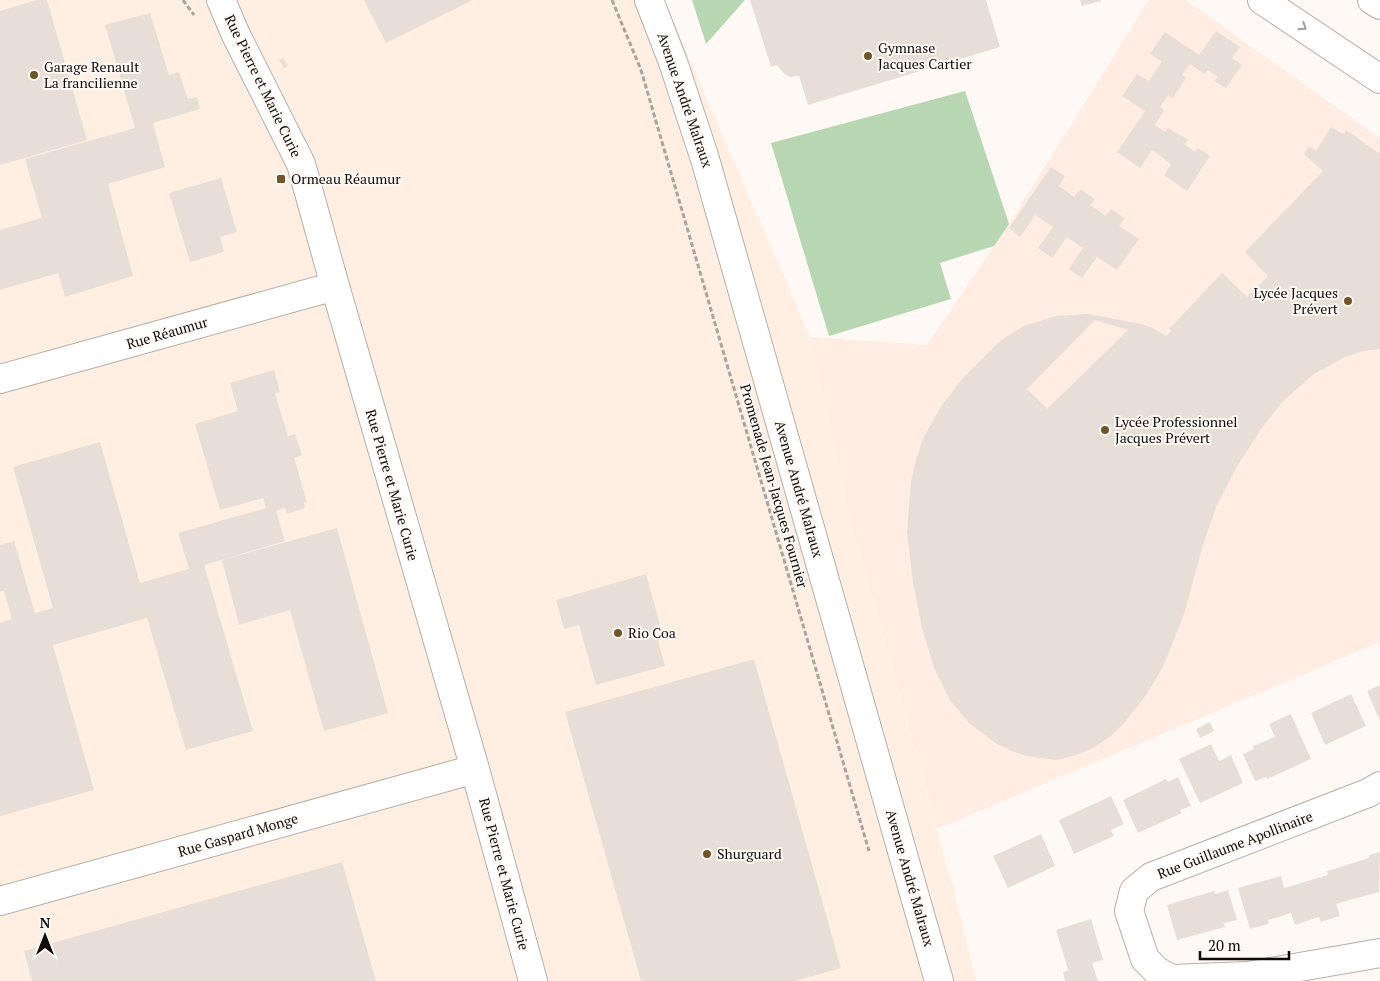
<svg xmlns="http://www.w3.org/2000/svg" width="1380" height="981" viewBox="0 0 1380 981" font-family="'PT Serif',serif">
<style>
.built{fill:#ffefe3}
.education{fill:#ffece3}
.green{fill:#b6d7b2}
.building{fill:#e7ded7;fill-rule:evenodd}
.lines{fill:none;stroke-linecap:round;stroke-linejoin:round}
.street-casing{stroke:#b7afa7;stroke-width:30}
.secondary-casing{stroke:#b7afa7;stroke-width:30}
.path{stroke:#a9a4a1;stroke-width:3;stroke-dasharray:5 2.5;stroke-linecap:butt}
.street{stroke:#fff;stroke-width:28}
.secondary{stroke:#fff;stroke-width:28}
.oneway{stroke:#9f9d9d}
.poi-dot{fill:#6f5627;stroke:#fff9f5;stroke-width:2}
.labels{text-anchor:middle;stroke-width:4;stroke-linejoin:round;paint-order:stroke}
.poi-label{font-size:14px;fill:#0e0b09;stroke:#fff9f5;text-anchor:start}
.street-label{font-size:14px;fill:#0e0b09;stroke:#fff9f5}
</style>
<rect width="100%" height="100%" fill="#fff9f5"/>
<!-- built -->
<path class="built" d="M 0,0 L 664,0 L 810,337 L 849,515 L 955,895 L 976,981 L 0,981 Z"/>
<!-- education -->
<path class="education" d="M 1149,0 L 1185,0 L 1380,138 L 1380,642 L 937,829 L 849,515 L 810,337 L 927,345 L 1009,224 Z"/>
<!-- green -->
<path class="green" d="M 692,0 L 745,0 L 706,44 Z
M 965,91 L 1009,224 L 994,246 L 940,263 L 951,299 L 829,336 L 771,143 Z"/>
<!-- building -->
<path class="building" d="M 37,0 L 47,0 L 87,140 L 0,165 L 0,11 Z
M 364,0 L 473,0 L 386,43 Z
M 750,0 L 986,0 L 1000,47 L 808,105 L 799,76 L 791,77 L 785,75 L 777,65 L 771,67 Z
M 1080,0 L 1101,0 L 1101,1 L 1082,6 Z
M 150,13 L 169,75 L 179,72 L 188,99 L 197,97 L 200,109 L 153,123 L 165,167 L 108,184 L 133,276 L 65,297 L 58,273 L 0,290 L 0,230 L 42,218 L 25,159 L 135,128 L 105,25 Z
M 1216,31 L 1240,47 L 1232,58 L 1242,65 L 1226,88 L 1214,81 L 1218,77 L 1208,70 L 1204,74 L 1190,64 L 1182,75 L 1186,78 L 1173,98 L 1168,95 L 1160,107 L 1164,110 L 1155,125 L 1165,132 L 1168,128 L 1188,140 L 1184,144 L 1195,152 L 1198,148 L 1210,156 L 1187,191 L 1164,175 L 1171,164 L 1152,150 L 1140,168 L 1117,152 L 1145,111 L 1122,96 L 1137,74 L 1149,81 L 1162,62 L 1150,54 L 1165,32 L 1199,55 Z
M 283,58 L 288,66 L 284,68 L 279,60 Z
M 1331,127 L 1343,134 L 1346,130 L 1380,154 L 1380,349 L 1363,351 L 1345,357 L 1314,374 L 1283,401 L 1261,429 L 1236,468 L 1216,507 L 1203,545 L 1184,614 L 1163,667 L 1146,695 L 1125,722 L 1111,736 L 1093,748 L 1076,755 L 1056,760 L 1027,756 L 1012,751 L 997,744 L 969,723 L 950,700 L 934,668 L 922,628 L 913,583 L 907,532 L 911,482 L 916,460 L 923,438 L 942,405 L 962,379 L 1001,340 L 1024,326 L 1056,316 L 1088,314 L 1141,324 L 1153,328 L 1166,336 L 1171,331 L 1169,329 L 1222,273 L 1247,297 L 1268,276 L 1245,252 L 1323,171 L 1304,154 L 1309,146 L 1316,151 ZM 1095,320 L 1128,330 L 1047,409 L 1027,389 Z
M 1051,167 L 1065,176 L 1059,186 L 1074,197 L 1080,189 L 1095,199 L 1090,205 L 1106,216 L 1111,209 L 1125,218 L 1119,226 L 1139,239 L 1117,270 L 1097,257 L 1082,278 L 1069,269 L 1083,248 L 1067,237 L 1052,258 L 1038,248 L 1053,227 L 1035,215 L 1020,237 L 1009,228 Z
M 221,178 L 237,232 L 220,237 L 224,252 L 190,262 L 169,193 Z
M 274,370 L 280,392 L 275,394 L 288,436 L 295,434 L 302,455 L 294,458 L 307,502 L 304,503 L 305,508 L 287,514 L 285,508 L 276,511 L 285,541 L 204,565 L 253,731 L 186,750 L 147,618 L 53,645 L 94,790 L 0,816 L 0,623 L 12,619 L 4,591 L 0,592 L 0,545 L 14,541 L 35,613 L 53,608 L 13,467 L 100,442 L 140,583 L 189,569 L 178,533 L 266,508 L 263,498 L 220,510 L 195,424 L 238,411 L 230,383 Z
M 337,528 L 388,713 L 324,731 L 290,610 L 239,625 L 222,560 Z
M 646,574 L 660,625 L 654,627 L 665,666 L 596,685 L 579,625 L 564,629 L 556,600 Z
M 754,659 L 841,968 L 795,981 L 641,981 L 565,712 Z
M 1380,685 L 1380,721 L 1367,691 Z
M 1351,694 L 1366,726 L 1325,745 L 1311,713 Z
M 1291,714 L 1311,759 L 1267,779 L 1266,777 L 1255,781 L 1243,754 L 1254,749 L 1253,746 L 1275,737 L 1269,724 Z
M 1210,722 L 1214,731 L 1200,738 L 1196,729 Z
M 1211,744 L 1219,761 L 1231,755 L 1243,783 L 1200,803 L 1179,759 Z
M 1178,777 L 1191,806 L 1180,810 L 1182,813 L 1138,833 L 1123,800 L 1166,779 L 1168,782 Z
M 1111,796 L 1124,824 L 1111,830 L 1114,836 L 1074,854 L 1059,820 Z
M 1041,834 L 1055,866 L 1008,888 L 993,856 Z
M 1380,852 L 1379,892 L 1336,904 L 1340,916 L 1321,922 L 1319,917 L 1295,925 L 1291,913 L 1268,920 L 1269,924 L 1250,929 L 1238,888 L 1281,876 L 1284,888 L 1328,875 L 1327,871 L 1369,858 L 1369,855 Z
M 342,862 L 376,981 L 32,981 L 24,951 Z
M 1228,890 L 1237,920 L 1224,923 L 1225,927 L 1177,940 L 1167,905 L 1214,891 L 1216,894 Z
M 1091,919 L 1103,960 L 1092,963 L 1098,981 L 1065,981 L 1063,972 L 1068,970 L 1056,930 Z"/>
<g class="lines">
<defs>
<path id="street" d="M 221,0 L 236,35 L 301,164 L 335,286 L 475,769 L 533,981
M 1262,0 L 1380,79
M 0,379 L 335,286
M 1380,786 L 1368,793 L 1151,877 L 1134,891 L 1129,911 L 1145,959 L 1157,971 L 1171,979 L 1248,976 L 1380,953
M 0,901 L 475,769"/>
<path id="secondary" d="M 649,0 L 673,62 L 705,159 L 939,981
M 1372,0 L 1380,5"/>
</defs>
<!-- street casing -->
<use href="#street" class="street-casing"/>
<!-- secondary casing -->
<use href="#secondary" class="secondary-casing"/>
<!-- path -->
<path class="path" d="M 183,0 L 194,15
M 612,0 L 641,70 L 869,851"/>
<!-- street -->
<use href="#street" class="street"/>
<!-- secondary -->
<use href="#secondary" class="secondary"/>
</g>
<!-- one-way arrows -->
<defs><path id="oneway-chevron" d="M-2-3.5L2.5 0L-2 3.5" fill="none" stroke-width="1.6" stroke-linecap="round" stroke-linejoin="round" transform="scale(1.25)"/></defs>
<use class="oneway" href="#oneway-chevron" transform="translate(1303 27) rotate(34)"/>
<!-- markers -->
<g class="poi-dot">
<circle cx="868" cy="56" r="5"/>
<circle cx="34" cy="75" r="5"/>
<rect x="276" y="174" width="10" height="10" rx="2.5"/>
<circle cx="1348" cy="301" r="5"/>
<circle cx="1105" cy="430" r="5"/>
<circle cx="618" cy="633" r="5"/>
<circle cx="707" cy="854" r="5"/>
</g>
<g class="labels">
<!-- poi labels -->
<g class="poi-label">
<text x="878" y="53">Gymnase<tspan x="878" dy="16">Jacques Cartier</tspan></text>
<text x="44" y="72">Garage Renault<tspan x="44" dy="16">La francilienne</tspan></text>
<text x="291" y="184">Ormeau Réaumur</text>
<text x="1338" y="298" text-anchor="end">Lycée Jacques<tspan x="1338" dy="16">Prévert</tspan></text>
<text x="1115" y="427">Lycée Professionnel<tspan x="1115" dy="16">Jacques Prévert</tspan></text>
<text x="628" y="638">Rio Coa</text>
<text x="717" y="859">Shurguard</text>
</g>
<!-- street labels -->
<g class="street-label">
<text transform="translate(263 86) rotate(64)" y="5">Rue Pierre et Marie Curie</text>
<text transform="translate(685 100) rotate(71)" y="5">Avenue André Malraux</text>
<text transform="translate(167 333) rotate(-16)" y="5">Rue Réaumur</text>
<text transform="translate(392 485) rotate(74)" y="5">Rue Pierre et Marie Curie</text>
<text transform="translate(774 486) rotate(74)" y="5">Promenade Jean-Jacques Fournier</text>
<text transform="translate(799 489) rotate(74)" y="5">Avenue André Malraux</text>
<text transform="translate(238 835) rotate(-16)" y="5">Rue Gaspard Monge</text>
<text transform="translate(1235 845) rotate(-21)" y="5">Rue Guillaume Apollinaire</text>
<text transform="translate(504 874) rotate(75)" y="5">Rue Pierre et Marie Curie</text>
<text transform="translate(910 878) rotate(74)" y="5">Avenue André Malraux</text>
</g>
</g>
<!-- north arrow -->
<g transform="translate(45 936)" stroke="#fff9f5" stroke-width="4" paint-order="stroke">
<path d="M0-4L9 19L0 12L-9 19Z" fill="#0e0b09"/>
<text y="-8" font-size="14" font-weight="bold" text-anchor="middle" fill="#0e0b09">N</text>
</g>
<!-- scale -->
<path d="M1200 951v8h89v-8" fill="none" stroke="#0e0b09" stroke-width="2.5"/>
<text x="1208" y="951" font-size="15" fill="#0e0b09" stroke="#fff9f5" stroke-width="4" paint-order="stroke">20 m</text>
</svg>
